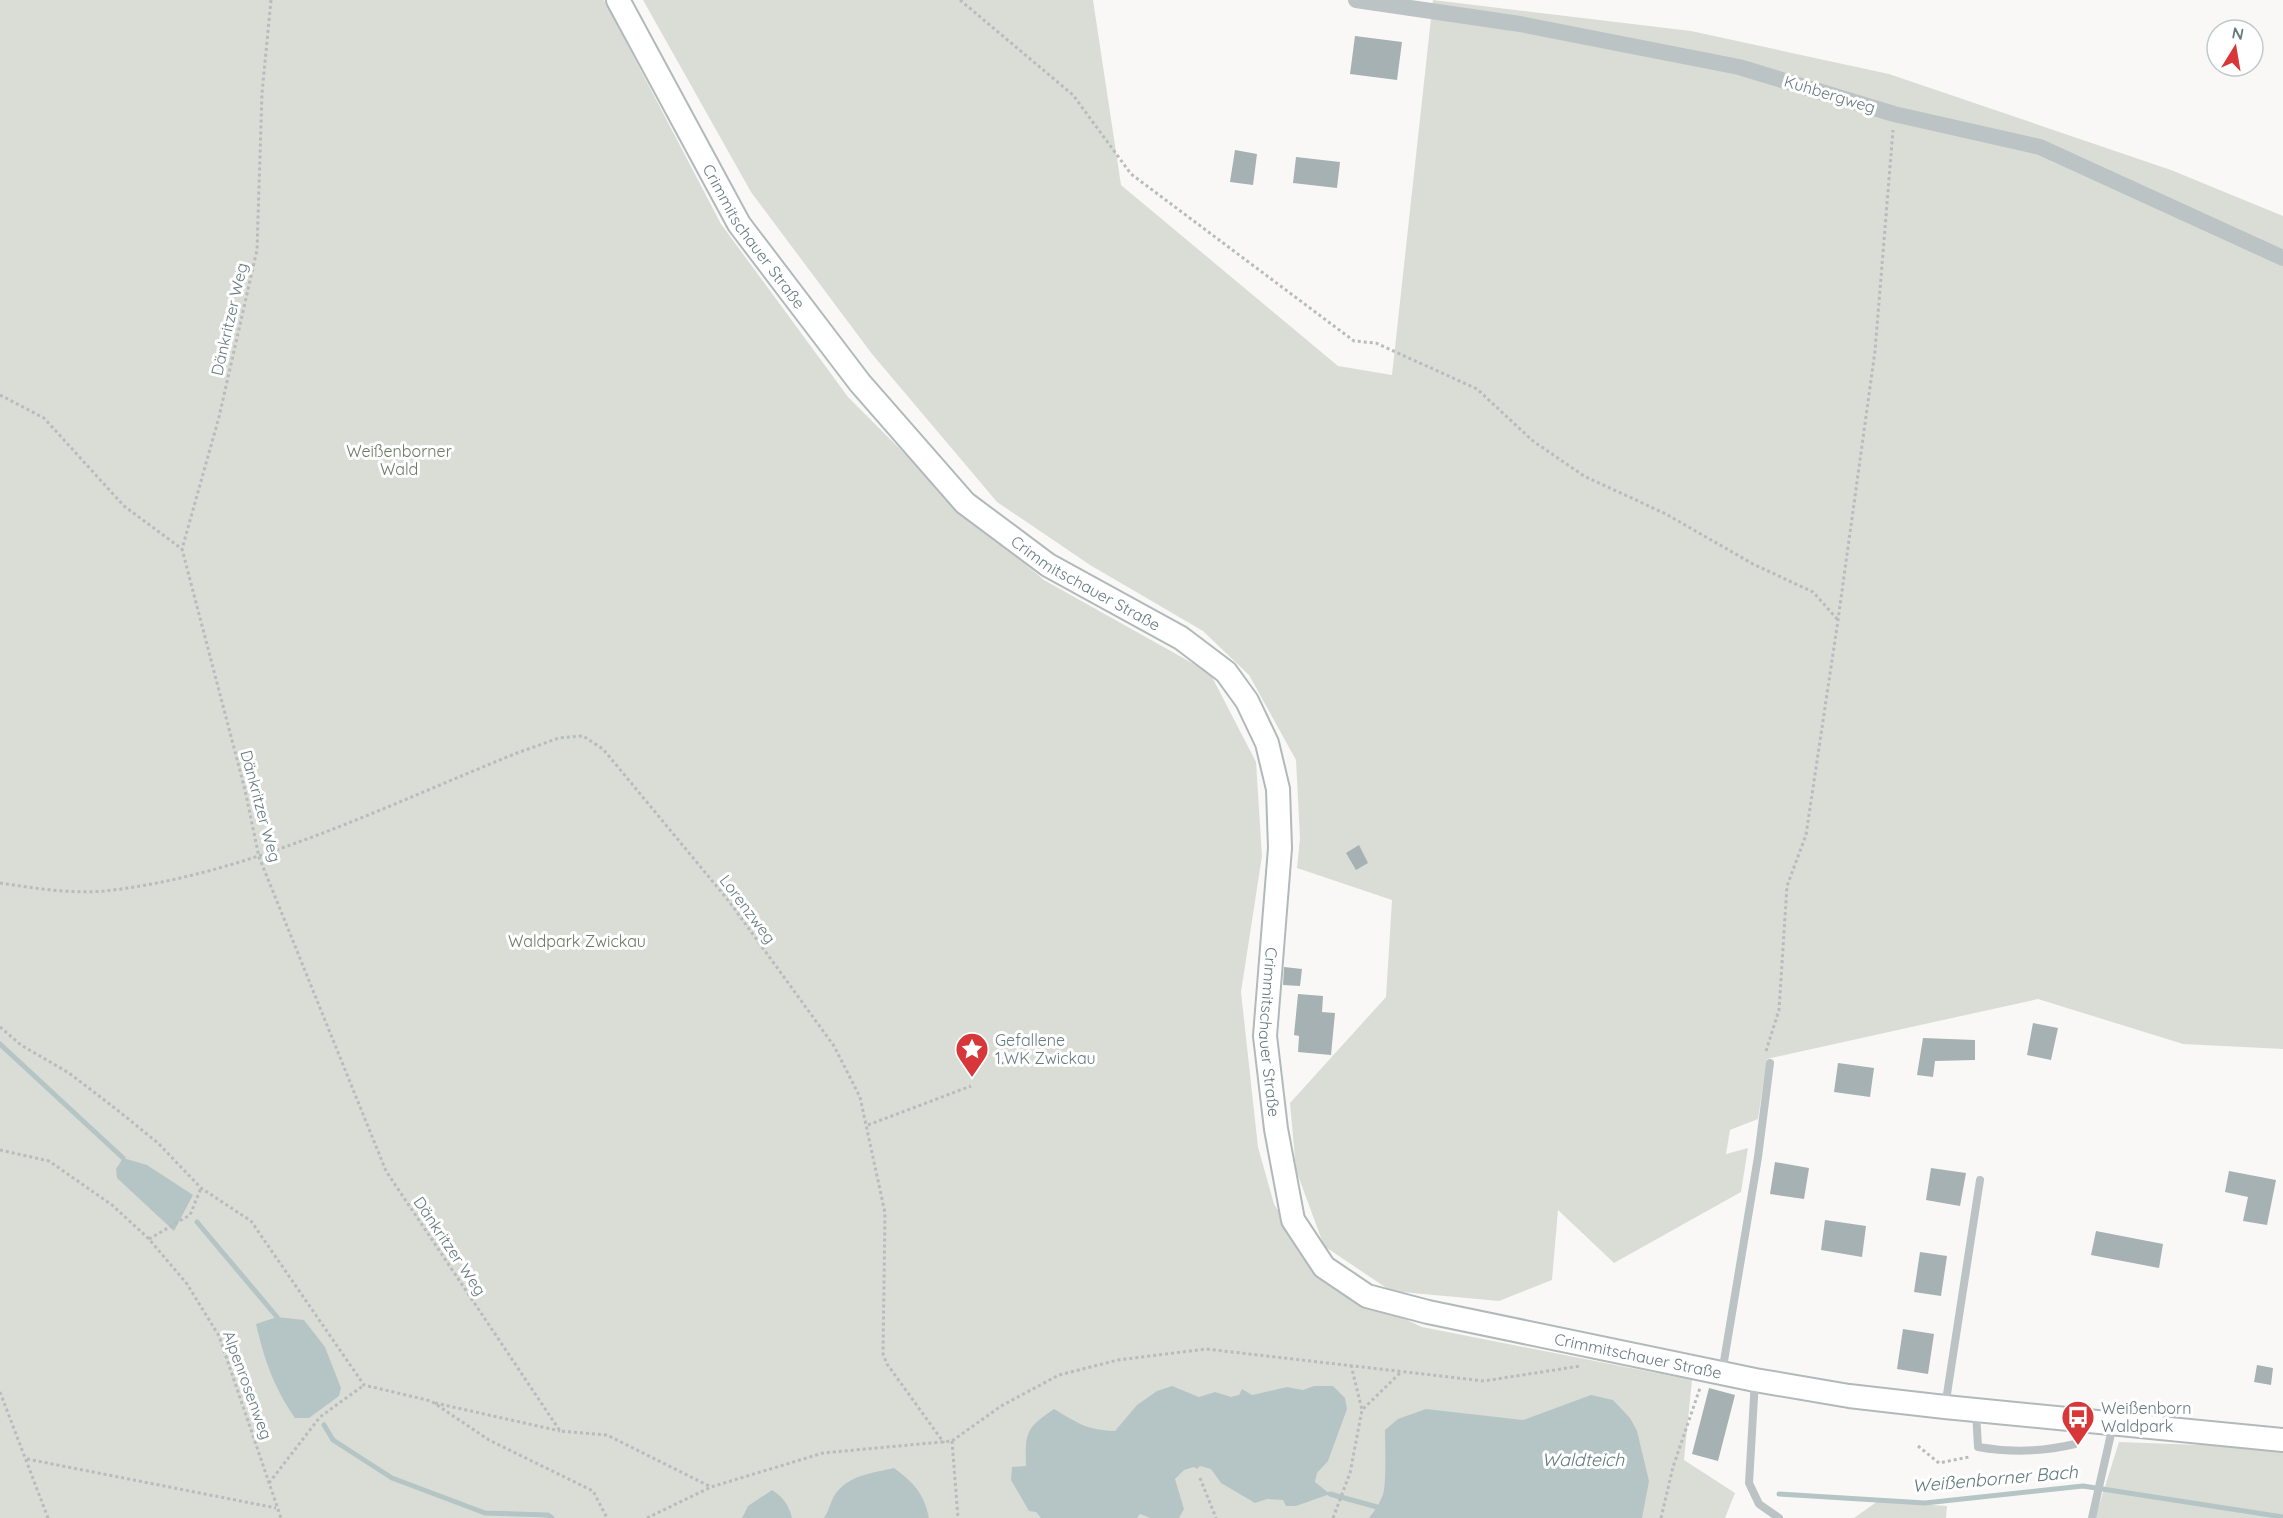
<svg xmlns="http://www.w3.org/2000/svg" width="2283" height="1518" viewBox="0 0 2283 1518" font-family="Quicksand,sans-serif">
<style>
.green{fill:#daddd6}
.water{fill:#b5c5c5}
.lines{fill:none;stroke-linecap:round;stroke-linejoin:round}
.stream{stroke:#b5c5c5;stroke-width:5}
.building{fill:#a5b1b3}
.secondary-casing{stroke:#b1b9bb;stroke-width:26}
.path{stroke:#b7bcbd;stroke-width:3;stroke-dasharray:3 3;stroke-linecap:butt}
.service{stroke:#bcc3c4;stroke-width:8}
.minor{stroke:#bcc3c4;stroke-width:16}
.secondary{stroke:#fff;stroke-width:22}
.labels{text-anchor:middle;stroke-width:6;stroke-linejoin:round;paint-order:stroke}
.street-label{font-size:16px;fill:#667a7f;stroke:#fff}
.park-label{font-size:16px;fill:#6c7864;stroke:#fff}
.poi-label{font-size:16px;fill:#667a7f;stroke:#fff;text-anchor:start}
.water-label{font-size:18px;font-style:italic;fill:#607979;stroke:#fff}
</style>
<rect width="100%" height="100%" fill="#f9f8f7"/>
<!-- green -->
<path class="green" d="M 0,0 L 604,0 L 721,224 L 848,397 L 961,510 L 1044,580 L 1210,673 L 1256,762 L 1262,856 L 1241,992 L 1258,1147 L 1274,1204 L 1323,1281 L 1422,1327 L 1692,1380 L 1684,1460 L 1735,1493 L 1725,1518 L 0,1518 Z
M 643,0 L 1093,0 L 1121,185 L 1338,366 L 1392,375 L 1433,0 L 1691,31 L 1889,74 L 2171,170 L 2283,216 L 2283,1049 L 2183,1044 L 2038,999 L 1767,1059 L 1758,1119 L 1730,1130 L 1726,1154 L 1748,1148 L 1741,1192 L 1614,1263 L 1558,1210 L 1552,1280 L 1499,1301 L 1391,1291 L 1324,1246 L 1296,1170 L 1290,1103 L 1386,997 L 1392,900 L 1297,868 L 1300,838 L 1296,760 L 1249,675 L 1203,631 L 1090,565 L 997,502 L 872,354 L 751,192 Z
M 2119,1442 L 2283,1448 L 2283,1518 L 2095,1518 Z
M 1878,1501 L 1947,1506 L 1946,1518 L 1854,1518 Z"/>
<!-- water -->
<path class="water" d="M 123,1158 L 147,1165 L 193,1195 L 174,1231 L 117,1178 L 116,1169 Z
M 277,1317 L 304,1320 L 325,1347 L 341,1388 L 339,1396 L 309,1418 L 295,1418 C 274,1388 264,1359 256,1324 Z
M 1172,1386 L 1199,1397 L 1215,1392 L 1231,1397 L 1239,1395 L 1242,1389 L 1252,1395 L 1287,1387 L 1303,1390 L 1314,1386 L 1333,1386 L 1345,1398 L 1347,1409 L 1328,1461 L 1317,1473 L 1315,1482 L 1330,1494 L 1296,1506 L 1286,1506 L 1283,1500 L 1267,1499 L 1255,1503 L 1221,1483 L 1211,1469 L 1200,1466 L 1197,1469 L 1194,1467 L 1184,1470 L 1175,1479 L 1184,1509 L 1179,1518 L 1150,1518 L 1140,1514 L 1137,1518 L 1041,1518 L 1036,1512 L 1029,1511 L 1011,1480 L 1012,1467 L 1026,1466 C 1025,1432 1026,1428 1054,1409 C 1078,1423 1086,1430 1115,1431 L 1137,1405 L 1157,1391 Z
M 1591,1395 L 1613,1400 L 1630,1418 L 1637,1431 L 1649,1481 L 1642,1518 L 1369,1518 C 1374,1511 1379,1505 1382,1497 C 1387,1488 1385,1444 1385,1430 L 1398,1419 L 1426,1409 L 1523,1420 Z
M 894,1468 C 914,1483 924,1493 929,1518 L 824,1518 C 829,1511 830,1503 834,1496 C 847,1475 873,1473 894,1468 Z
M 772,1490 C 783,1497 789,1505 792,1518 L 742,1518 L 748,1506 Z"/>
<g class="lines">
<!-- stream -->
<path class="stream" d="M 0,1044 L 123,1158
M 197,1222 L 277,1317
M 324,1425 L 333,1440 L 392,1478 L 485,1513 L 548,1515 L 552,1518
M 1330,1494 L 1377,1507
M 1779,1494 L 1925,1503 L 2083,1486 L 2283,1517"/>
</g>
<!-- building -->
<path class="building" d="M 1355,36 L 1402,42 L 1397,80 L 1350,74 Z
M 1235,150 L 1257,154 L 1253,185 L 1230,182 Z
M 1296,157 L 1340,162 L 1337,188 L 1293,183 Z
M 1359,845 L 1368,863 L 1356,870 L 1346,853 Z
M 1284,967 L 1302,969 L 1300,986 L 1283,985 Z
M 1298,994 L 1323,996 L 1322,1012 L 1335,1013 L 1331,1055 L 1298,1052 L 1299,1036 L 1294,1035 Z
M 2033,1023 L 2058,1028 L 2051,1060 L 2027,1055 Z
M 1923,1038 L 1975,1040 L 1975,1060 L 1935,1061 L 1933,1077 L 1917,1075 Z
M 1838,1063 L 1874,1068 L 1870,1097 L 1834,1092 Z
M 1775,1162 L 1809,1168 L 1804,1199 L 1770,1194 Z
M 1931,1168 L 1966,1173 L 1960,1206 L 1926,1200 Z
M 2229,1171 L 2276,1180 L 2267,1225 L 2243,1221 L 2248,1197 L 2225,1192 Z
M 1825,1220 L 1866,1226 L 1862,1257 L 1821,1250 Z
M 2096,1231 L 2163,1244 L 2159,1268 L 2091,1255 Z
M 1920,1252 L 1947,1256 L 1941,1296 L 1914,1292 Z
M 1903,1329 L 1934,1334 L 1928,1374 L 1897,1369 Z
M 2257,1365 L 2273,1368 L 2271,1385 L 2254,1382 Z
M 1709,1388 L 1735,1395 L 1718,1461 L 1692,1454 Z"/>
<g class="lines">
<defs>
<g id="secondary">
<path id="s1" d="M 618,0 L 739,224 L 860,383 L 965,503 L 1048,565 L 1181,638 L 1226,672 L 1247,701 L 1267,743 L 1278,789 L 1280,848 L 1265,1036 L 1276,1129 L 1293,1220 L 1324,1267 L 1367,1296 L 1428,1312 L 1755,1380 L 1849,1396 L 1945,1407 L 2283,1440"/>
</g>
</defs>
<!-- secondary casing -->
<use href="#secondary" class="secondary-casing"/>
<!-- path -->
<path class="path" d="M 271,0 L 262,93 L 257,250 L 219,417 L 182,549 L 245,790 L 259,857 L 386,1171 L 560,1431 L 607,1435 L 711,1487
M 960,0 L 1073,95 L 1131,174 L 1354,341 L 1376,343 L 1477,389 L 1533,441 L 1584,476 L 1666,514 L 1753,564 L 1813,592 L 1838,620
M 0,395 L 44,418 L 124,506 L 182,549
M 0,883 C 34,888 69,894 104,891 C 246,876 385,806 517,753 L 559,738 L 583,736 L 603,749 L 728,900 L 834,1046 L 860,1097 L 885,1213 L 883,1354 L 887,1364 L 944,1443
M 0,1027 L 21,1045 L 69,1073 L 116,1109 L 158,1143 L 201,1188 L 251,1221 L 364,1385 L 431,1401 L 489,1440 L 593,1491 L 607,1518
M 1766,1051 L 1779,1010 L 1787,886 L 1806,835 L 1838,620 L 1875,351 L 1893,130
M 868,1125 L 971,1086
M 0,1150 L 49,1161 L 112,1205 L 149,1239 L 187,1284 L 219,1336 L 281,1518
M 149,1239 L 190,1215 L 201,1188
M 1351,1365 L 1362,1410
M 0,1392 L 48,1518
M 435,1403 L 560,1431
M 952,1441 L 958,1518
M 1918,1446 L 1939,1463 L 1969,1457
M 27,1459 L 276,1508
M 1200,1478 L 1216,1518
M 269,1483 L 320,1417 L 364,1385
M 647,1518 L 711,1487 L 823,1453 L 952,1441 L 1001,1406 L 1059,1375 L 1118,1360 L 1206,1349 L 1484,1381 L 1580,1366
M 1333,1518 L 1350,1473 L 1362,1410 L 1401,1372
M 1661,1518 L 1673,1467 L 1700,1388"/>
<!-- service -->
<path class="service" d="M 1722,1373 L 1758,1157 L 1770,1063
M 1755,1380 L 1749,1483 L 1759,1504 L 1779,1518
M 1945,1407 L 1980,1180
M 1976,1411 L 1978,1447 C 2012,1453 2042,1452 2075,1444 L 2088,1424
M 2092,1518 L 2113,1425"/>
<!-- minor -->
<path class="minor" d="M 1356,0 L 1520,24 L 1739,67 L 1894,114 L 2040,147 L 2283,258"/>
<!-- secondary -->
<use href="#secondary" class="secondary"/>
</g>
<!-- icons -->
<defs>
<symbol id="sight-pin" viewBox="-11 -11 22 30"><path d="M0 17L-7.5 6A9.5 9.5 0 1 1 7.5 6Z" fill="#d83739" stroke="#fff"/><path d="M0-6L1.8-2.2L6-1.7L2.9 1.2L3.7 5.4L0 3.3L-3.7 5.4L-2.9 1.2L-6-1.7L-1.8-2.2Z" fill="#fff"/></symbol>
<symbol id="bus-pin" viewBox="-11 -11 22 30"><path d="M0 17L-7.5 6A9.5 9.5 0 1 1 7.5 6Z" fill="#d83739" stroke="#fff"/><path d="M-5-6H5V4H4V6H2V4H-2V6H-4V4H-5ZM-3.5-4V0h7V-4ZM-3.5 1.2v1.5H-2V1.2ZM2 1.2v1.5H3.5V1.2Z" fill="#fff"/></symbol>
</defs>
<g fill-rule="evenodd">
<use href="#sight-pin" x="953" y="1030" width="38" height="52"/>
<use href="#bus-pin" x="2059" y="1398" width="38" height="52"/>
</g>
<g class="labels">
<!-- street labels -->
<g class="street-label">
<text transform="translate(1830 94) rotate(17)" y="6">Kuhbergweg</text>
<text dy="6" stroke="none"><textPath href="#s1" startOffset="273">Crimmitschauer Straße</textPath></text>
<text transform="translate(229 319) rotate(-77)" y="6">Dänkritzer Weg</text>
<text dy="6" stroke="none"><textPath href="#s1" startOffset="759">Crimmitschauer Straße</textPath></text>
<text transform="translate(261 806) rotate(75)" y="6">Dänkritzer Weg</text>
<text transform="translate(748 909) rotate(53)" y="6">Lorenzweg</text>
<text dy="6" stroke="none"><textPath href="#s1" startOffset="1299">Crimmitschauer Straße</textPath></text>
<text transform="translate(450 1246) rotate(56)" y="6">Dänkritzer Weg</text>
<text dy="6" stroke="none"><textPath href="#s1" startOffset="1875">Crimmitschauer Straße</textPath></text>
<text transform="translate(248 1385) rotate(70)" y="6">Alpenrosenweg</text>
</g>
<!-- park labels -->
<g class="park-label">
<text x="399" y="457">Weißenborner<tspan x="399" dy="18">Wald</tspan></text>
<text x="577" y="947">Waldpark Zwickau</text>
</g>
<!-- poi labels -->
<g class="poi-label">
<text x="995" y="1046">Gefallene<tspan x="995" dy="18">1.WK Zwickau</tspan></text>
<text x="2101" y="1414">Weißenborn<tspan x="2101" dy="18">Waldpark</tspan></text>
</g>
<!-- water labels -->
<g class="water-label">
<text x="1583" y="1466">Waldteich</text>
<text transform="translate(1995 1479) rotate(-5)" y="6">Weißenborner Bach</text>
</g>
</g>
<!-- north arrow -->
<g transform="translate(2235 48) rotate(11)"><circle r="28" fill="#ffffff" stroke="#c2cacc" stroke-width="1.5"/>
<path d="M0-4.5L10 22L0 15L-10 22Z" fill="#d83739"/>
<text y="-9" font-size="16" font-weight="bold" text-anchor="middle" fill="#667a7f">N</text>
</g>
</svg>
